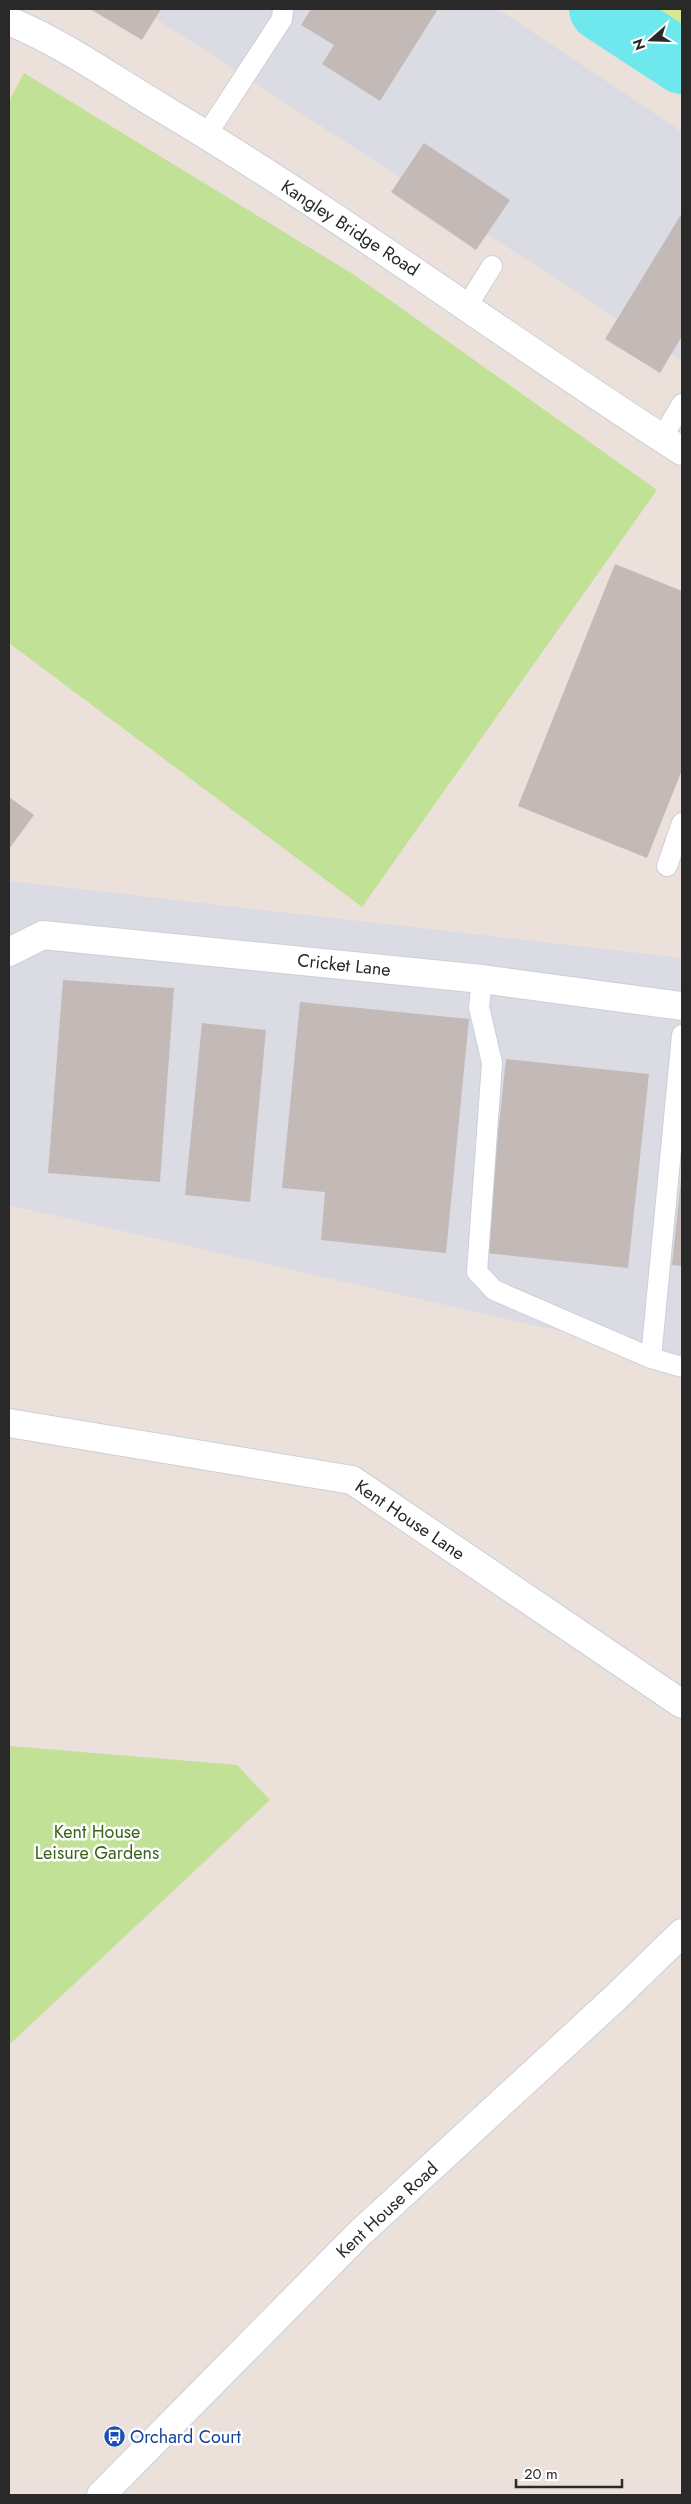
<svg xmlns="http://www.w3.org/2000/svg" width="691" height="2504" viewBox="0 0 691 2504" font-family="Jost,sans-serif">
<style>
.industrial{fill:#dbdbe3}
.green{fill:#c1e197}
.pitch{fill:#d8e993}
.lines{fill:none;stroke-linecap:round;stroke-linejoin:round}
.river{stroke:#6ee8ec;stroke-width:64}
.building{fill:#c3bab7}
.service-casing{stroke:#c9d0db;stroke-width:22}
.minor-casing{stroke:#c9d0db;stroke-width:30}
.tertiary-casing{stroke:#c9d0db;stroke-width:30}
.service{stroke:#fff;stroke-width:20}
.minor{stroke:#fff;stroke-width:28}
.tertiary{stroke:#fff;stroke-width:28}
.labels{text-anchor:middle;stroke-width:5;stroke-linejoin:round;paint-order:stroke}
.street-label{font-size:18px;fill:#292929;stroke:#fff}
.park-label{font-size:18px;fill:#3a641a;stroke:#fff}
.transit-label{font-size:18px;fill:#164399;stroke:#fff;text-anchor:start}
</style>
<rect width="100%" height="100%" fill="#ebe0da"/>
<!-- industrial -->
<path class="industrial" d="M 141,9 L 498,9 L 682,132 L 682,361 Z
M 9,881 L 682,958 L 682,1359 L 9,1205 Z"/>
<!-- green -->
<path class="green" d="M 24,73 L 356,276 L 657,490 L 362,907 L 9,643 L 9,101 Z
M 9,1746 L 237,1765 L 270,1800 L 9,2045 Z"/>
<!-- pitch -->
<path class="pitch" d="M 633,9 L 682,9 L 682,42 Z"/>
<g class="lines">
<!-- river -->
<path class="river" d="M 601,9 L 682,62"/>
</g>
<!-- building -->
<path class="building" d="M 90,9 L 161,9 L 142,40 Z
M 311,9 L 438,9 L 380,101 L 322,64 L 334,45 L 301,25 Z
M 424,143 L 510,200 L 476,250 L 391,192 Z
M 682,213 L 682,336 L 660,373 L 605,339 Z
M 615,564 L 682,591 L 682,770 L 647,858 L 518,806 Z
M 9,797 L 34,815 L 9,849 Z
M 63,980 L 174,988 L 160,1182 L 48,1173 Z
M 300,1002 L 469,1019 L 446,1253 L 321,1240 L 325,1192 L 282,1188 Z
M 202,1023 L 266,1030 L 250,1202 L 185,1195 Z
M 506,1059 L 649,1074 L 628,1268 L 485,1253 Z
M 681,1180 L 682,1180 L 682,1266 L 672,1265 Z"/>
<g class="lines">
<defs>
<path id="service" d="M 207,134 L 282,19 L 283,9
M 467,306 L 492,266
M 662,438 L 682,404
M 667,866 L 682,823
M 482,979 L 479,1007 L 492,1063 L 477,1272 L 494,1290 L 651,1358 L 682,1367
M 651,1358 L 682,1035"/>
<path id="minor" d="M 9,21 C 65,44 114,80 165,110 C 343,216 508,340 682,451
M 9,952 L 43,935 L 482,979 L 682,1006"/>
<path id="tertiary" d="M 9,1423 L 352,1480 L 682,1704
M 101,2495 L 359,2234 L 614,1999 L 682,1933"/>
</defs>
<!-- service casing -->
<use href="#service" class="service-casing"/>
<!-- minor casing -->
<use href="#minor" class="minor-casing"/>
<!-- tertiary casing -->
<use href="#tertiary" class="tertiary-casing"/>
<!-- service -->
<use href="#service" class="service"/>
<!-- minor -->
<use href="#minor" class="minor"/>
<!-- tertiary -->
<use href="#tertiary" class="tertiary"/>
</g>
<!-- icons -->
<defs>
<symbol id="bus-disc" viewBox="-11 -11 22 22"><circle r="9.5" fill="#1a4fb4" stroke="#fff"/><path d="M-5-6H5V4H4V6H2V4H-2V6H-4V4H-5ZM-3.5-4V0h7V-4ZM-3.5 1.2v1.5H-2V1.2ZM2 1.2v1.5H3.5V1.2Z" fill="#fff"/></symbol>
</defs>
<g fill-rule="evenodd">
<use href="#bus-disc" x="102" y="2424" width="25" height="25"/>
</g>
<g class="labels">
<!-- street labels -->
<g class="street-label">
<text transform="translate(350 228) rotate(33)" y="6">Kangley Bridge Road</text>
<text transform="translate(344 965) rotate(6)" y="6">Cricket Lane</text>
<text transform="translate(410 1520) rotate(34)" y="6">Kent House Lane</text>
<text transform="translate(387 2210) rotate(-43)" y="6">Kent House Road</text>
</g>
<!-- park labels -->
<g class="park-label">
<text x="97" y="1838">Kent House<tspan x="97" dy="21">Leisure Gardens</tspan></text>
</g>
<!-- transit labels -->
<g class="transit-label">
<text x="130" y="2443">Orchard Court</text>
</g>
</g>
<!-- border -->
<rect width="691" height="2504" fill="none" stroke="#292929" stroke-width="20"/>
<!-- north arrow -->
<g transform="translate(651 40) rotate(250)" stroke="#ffffff" stroke-width="4" paint-order="stroke">
<path d="M0-4L9 19L0 12L-9 19Z" fill="#292929"/>
<text y="-8" font-size="14" font-weight="bold" text-anchor="middle" fill="#292929">N</text>
</g>
<!-- scale -->
<path d="M516 2479v8h106v-8" fill="none" stroke="#292929" stroke-width="2.5"/>
<text x="524" y="2479" font-size="15" fill="#292929" stroke="#ffffff" stroke-width="4" paint-order="stroke">20 m</text>
</svg>
